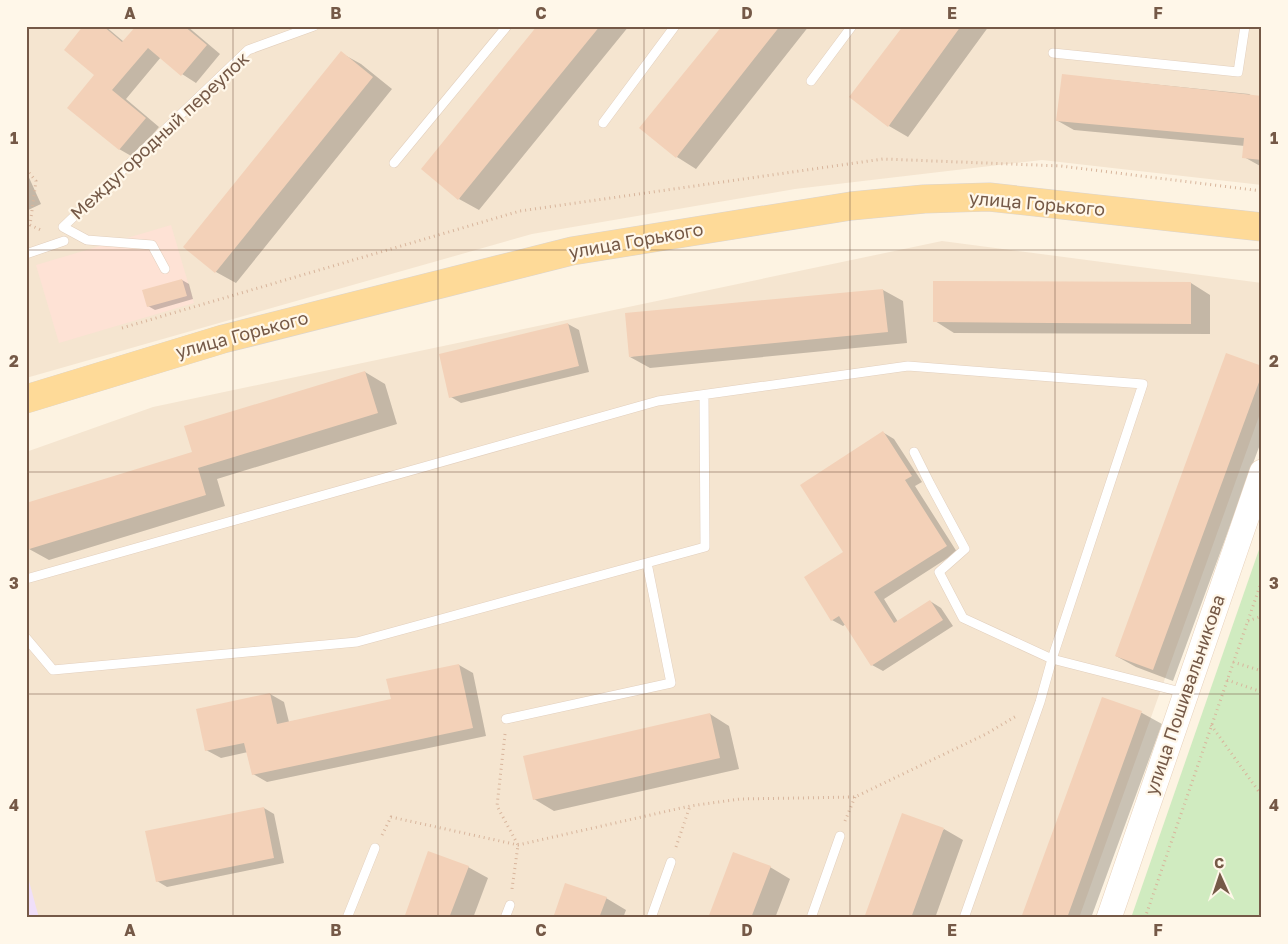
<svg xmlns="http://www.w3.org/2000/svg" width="1288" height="944" viewBox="0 0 1288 944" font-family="'Golos Text',sans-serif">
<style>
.residential{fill:#f5e5d0}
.commercial{fill:#fee2d5}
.education{fill:#f0dff9}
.green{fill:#d0ebc0}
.shadow{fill:#0003}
.building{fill:#f3d1b8}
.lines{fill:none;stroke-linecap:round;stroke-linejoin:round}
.service-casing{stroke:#e2cfbd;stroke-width:10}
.secondary-casing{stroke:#e7d1bb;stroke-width:26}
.primary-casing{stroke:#dbd4cf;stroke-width:29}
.path{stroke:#d8b59c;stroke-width:3;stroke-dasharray:1 4;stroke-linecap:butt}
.service{stroke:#fff;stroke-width:9}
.secondary{stroke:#fff;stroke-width:25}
.primary{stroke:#feda98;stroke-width:28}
.grid{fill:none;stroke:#755947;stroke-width:1;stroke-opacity:0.55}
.labels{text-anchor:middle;stroke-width:4.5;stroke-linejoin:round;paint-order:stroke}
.street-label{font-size:18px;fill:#755947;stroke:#fff7e9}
.neatline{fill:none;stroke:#755947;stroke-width:2}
.grid-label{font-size:16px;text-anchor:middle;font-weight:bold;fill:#755947}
</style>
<rect width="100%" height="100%" fill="#fdf3e2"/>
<!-- residential -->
<path class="residential" d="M 26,26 L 1262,26 L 1262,185 L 1042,160 L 795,189 L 532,234 L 26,378 Z
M 942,241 L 1262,283 L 1262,408 L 1079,918 L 26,918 L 26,452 L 153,407 Z"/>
<!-- commercial -->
<path class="commercial" d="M 171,225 L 194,303 L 59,343 L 36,265 Z"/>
<!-- education -->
<path class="education" d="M 26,870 L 39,918 L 26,918 Z"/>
<!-- green -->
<path class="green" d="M 1262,541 L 1262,918 L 1131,918 Z"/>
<!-- shadow -->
<path class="shadow" d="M 85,26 L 105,26 L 124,42 L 137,26 L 187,26 L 220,54 L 196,83 L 182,74 L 161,57 L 126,99 L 159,127 L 133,157 L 119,149 L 96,75 Z
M 539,26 L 629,26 L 479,210 L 459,199 Z
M 723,26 L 809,26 L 696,169 L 677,157 Z
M 904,26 L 989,26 L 908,137 L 889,126 Z
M 341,53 L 361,64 L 392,89 L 236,283 L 216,272 L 185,247 Z
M 1063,75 L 1249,94 L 1262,102 L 1262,167 L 1244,157 L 1245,146 L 1074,130 L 1058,121 Z
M 26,171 L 41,204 L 26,211 Z
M 182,280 L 189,284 L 193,299 L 155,310 L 148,306 Z
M 1191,283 L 1210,295 L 1210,334 L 954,333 L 935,321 Z
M 883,290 L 903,301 L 907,343 L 650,368 L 630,357 Z
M 568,324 L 579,330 L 589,372 L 461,403 L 451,397 Z
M 26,327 L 29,336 L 26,336 Z
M 1262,367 L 1262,439 L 1173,681 L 1136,667 L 1116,656 Z
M 365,372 L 385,384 L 397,424 L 217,479 L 225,506 L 49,560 L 29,549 L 193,453 Z
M 884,433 L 894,439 L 922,482 L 915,486 L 957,552 L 884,599 L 898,622 L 930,601 L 941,608 L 953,626 L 883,671 L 872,665 L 846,624 L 843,626 L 832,620 L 844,552 Z
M 459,665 L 473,673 L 486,736 L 267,782 L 253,774 L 248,752 L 221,758 L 206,750 L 198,710 L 270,694 L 284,702 L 289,722 L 392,700 Z
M 1103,699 L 1142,713 L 1162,724 L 1091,918 L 1022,918 Z
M 710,714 L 729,726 L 739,769 L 554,811 L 534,799 Z
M 264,808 L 274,814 L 284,863 L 167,887 L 157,881 Z
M 944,829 L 963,840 L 935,918 L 865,918 Z
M 468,867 L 488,878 L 473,918 L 405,918 Z
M 770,867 L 790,879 L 775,918 L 709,918 Z
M 606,898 L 626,910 L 623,918 L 554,918 Z"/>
<!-- building -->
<path class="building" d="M 83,26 L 103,26 L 122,42 L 136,26 L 184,26 L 207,45 L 181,76 L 148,48 L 112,90 L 146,118 L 119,150 L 67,108 L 94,75 L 64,50 Z
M 537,26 L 600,26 L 458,200 L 421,169 Z
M 722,26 L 780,26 L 676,158 L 639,128 Z
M 903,26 L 961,26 L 888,127 L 849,97 Z
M 341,51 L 373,77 L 215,273 L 183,247 Z
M 1062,74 L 1262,96 L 1262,160 L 1242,158 L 1244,138 L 1056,121 Z
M 182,279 L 187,296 L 147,307 L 142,290 Z
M 933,281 L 1191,282 L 1191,324 L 933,322 Z
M 883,289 L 888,332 L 629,357 L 625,313 Z
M 568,323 L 579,366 L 449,398 L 439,354 Z
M 1226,353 L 1262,366 L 1262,374 L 1153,670 L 1115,656 Z
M 365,371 L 378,413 L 198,468 L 206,495 L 26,550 L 26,503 L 192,452 L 184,426 Z
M 883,431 L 912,476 L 905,480 L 947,546 L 874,592 L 894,623 L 930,600 L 943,620 L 871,666 L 839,616 L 831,621 L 804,577 L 843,552 L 800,485 Z
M 459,664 L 473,728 L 252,775 L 244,743 L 205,751 L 196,709 L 270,693 L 277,724 L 391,699 L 386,679 Z
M 1102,697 L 1142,711 L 1067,918 L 1021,918 Z
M 710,713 L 720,758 L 533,800 L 523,756 Z
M 264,807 L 274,858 L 156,882 L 145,831 Z
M 902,813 L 944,828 L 911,918 L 864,918 Z
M 428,851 L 469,866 L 449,918 L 404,918 Z
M 733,852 L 771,866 L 751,918 L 708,918 Z
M 565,883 L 607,897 L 599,918 L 553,918 Z"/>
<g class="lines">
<defs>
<path id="service" d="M 1053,53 L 1238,72 L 1245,26
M 811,81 L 852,26
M 603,123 L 675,26
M 394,163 L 507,26
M 26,254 L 64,241
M 165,269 L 152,245 L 87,240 L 63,227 L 248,50 L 314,26
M 26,579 L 658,401 L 908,366 L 1143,384 L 1052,659 L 963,618 L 939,572 L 965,549 L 930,484 L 914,452
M 26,638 L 53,670 L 357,642 L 705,547 L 704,395
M 506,719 L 671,683 L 647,563
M 347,918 L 375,848
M 505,918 L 510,905
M 651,918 L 671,862
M 811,918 L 840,836
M 964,918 L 1040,702 L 1052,659 L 1185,693"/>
<path id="secondary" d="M 1109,918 L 1262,472"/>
<path id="primary" d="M 26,399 L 223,339 L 572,251 L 851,206 L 924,199 L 989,197 L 1262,227"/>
</defs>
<!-- service casing -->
<use href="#service" class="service-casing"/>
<!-- secondary casing -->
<use href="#secondary" class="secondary-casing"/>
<!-- primary casing -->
<use href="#primary" class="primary-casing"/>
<!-- path -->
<path class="path" d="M 26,169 L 36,181 L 30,225 L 43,231
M 122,328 L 520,211 L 883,159 L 1061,166 L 1262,191
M 1248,621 L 1262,616
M 1233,662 L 1262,671
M 1227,680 L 1262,692
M 1211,725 L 1262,796
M 505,734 L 497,806 L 518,845 L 512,889
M 845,821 L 855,797
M 382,835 L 391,817 L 518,845 L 690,806 L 740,799 L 855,797 L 986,734 L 1018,715
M 676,847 L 690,806
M 1145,918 L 1262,580"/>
<!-- service -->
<use href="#service" class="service"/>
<!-- secondary -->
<use href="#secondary" class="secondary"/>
<!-- primary -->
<use href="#primary" class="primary"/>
</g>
<!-- grid -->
<path class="grid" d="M 233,26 L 233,918M 438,26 L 438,918M 644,26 L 644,918M 850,26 L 850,918M 1055,26 L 1055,918M 26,250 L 1262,250M 26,472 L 1262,472M 26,694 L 1262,694"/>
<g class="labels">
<!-- street labels -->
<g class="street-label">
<text transform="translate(160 136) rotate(-43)" y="6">Междугородный переулок</text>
<text transform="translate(1037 204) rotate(5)" y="6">улица Горького</text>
<text transform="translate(636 241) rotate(-10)" y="6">улица Горького</text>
<text transform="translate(242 335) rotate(-15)" y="6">улица Горького</text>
<text transform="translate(1185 695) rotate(-71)" y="6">улица Пошивальникова</text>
</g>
</g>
<!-- border -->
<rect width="1288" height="944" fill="none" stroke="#fff7e9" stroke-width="55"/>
<!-- north arrow -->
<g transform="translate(1220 876) rotate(357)" stroke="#fff7e9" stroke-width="4" paint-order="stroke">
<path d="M0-4L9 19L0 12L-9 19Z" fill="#755947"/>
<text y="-8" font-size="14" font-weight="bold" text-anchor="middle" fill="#755947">С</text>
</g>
<rect x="28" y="28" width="1232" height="888" class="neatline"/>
<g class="grid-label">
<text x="130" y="19">A</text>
<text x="336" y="19">B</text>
<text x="541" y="19">C</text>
<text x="747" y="19">D</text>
<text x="952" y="19">E</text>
<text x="1158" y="19">F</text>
<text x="14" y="144">1</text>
<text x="1274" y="144">1</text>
<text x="14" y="367">2</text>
<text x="1274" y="367">2</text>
<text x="14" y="589">3</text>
<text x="1274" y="589">3</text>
<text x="14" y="811">4</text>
<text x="1274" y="811">4</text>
<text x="130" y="936">A</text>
<text x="336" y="936">B</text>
<text x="541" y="936">C</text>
<text x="747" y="936">D</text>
<text x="952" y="936">E</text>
<text x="1158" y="936">F</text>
</g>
</svg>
